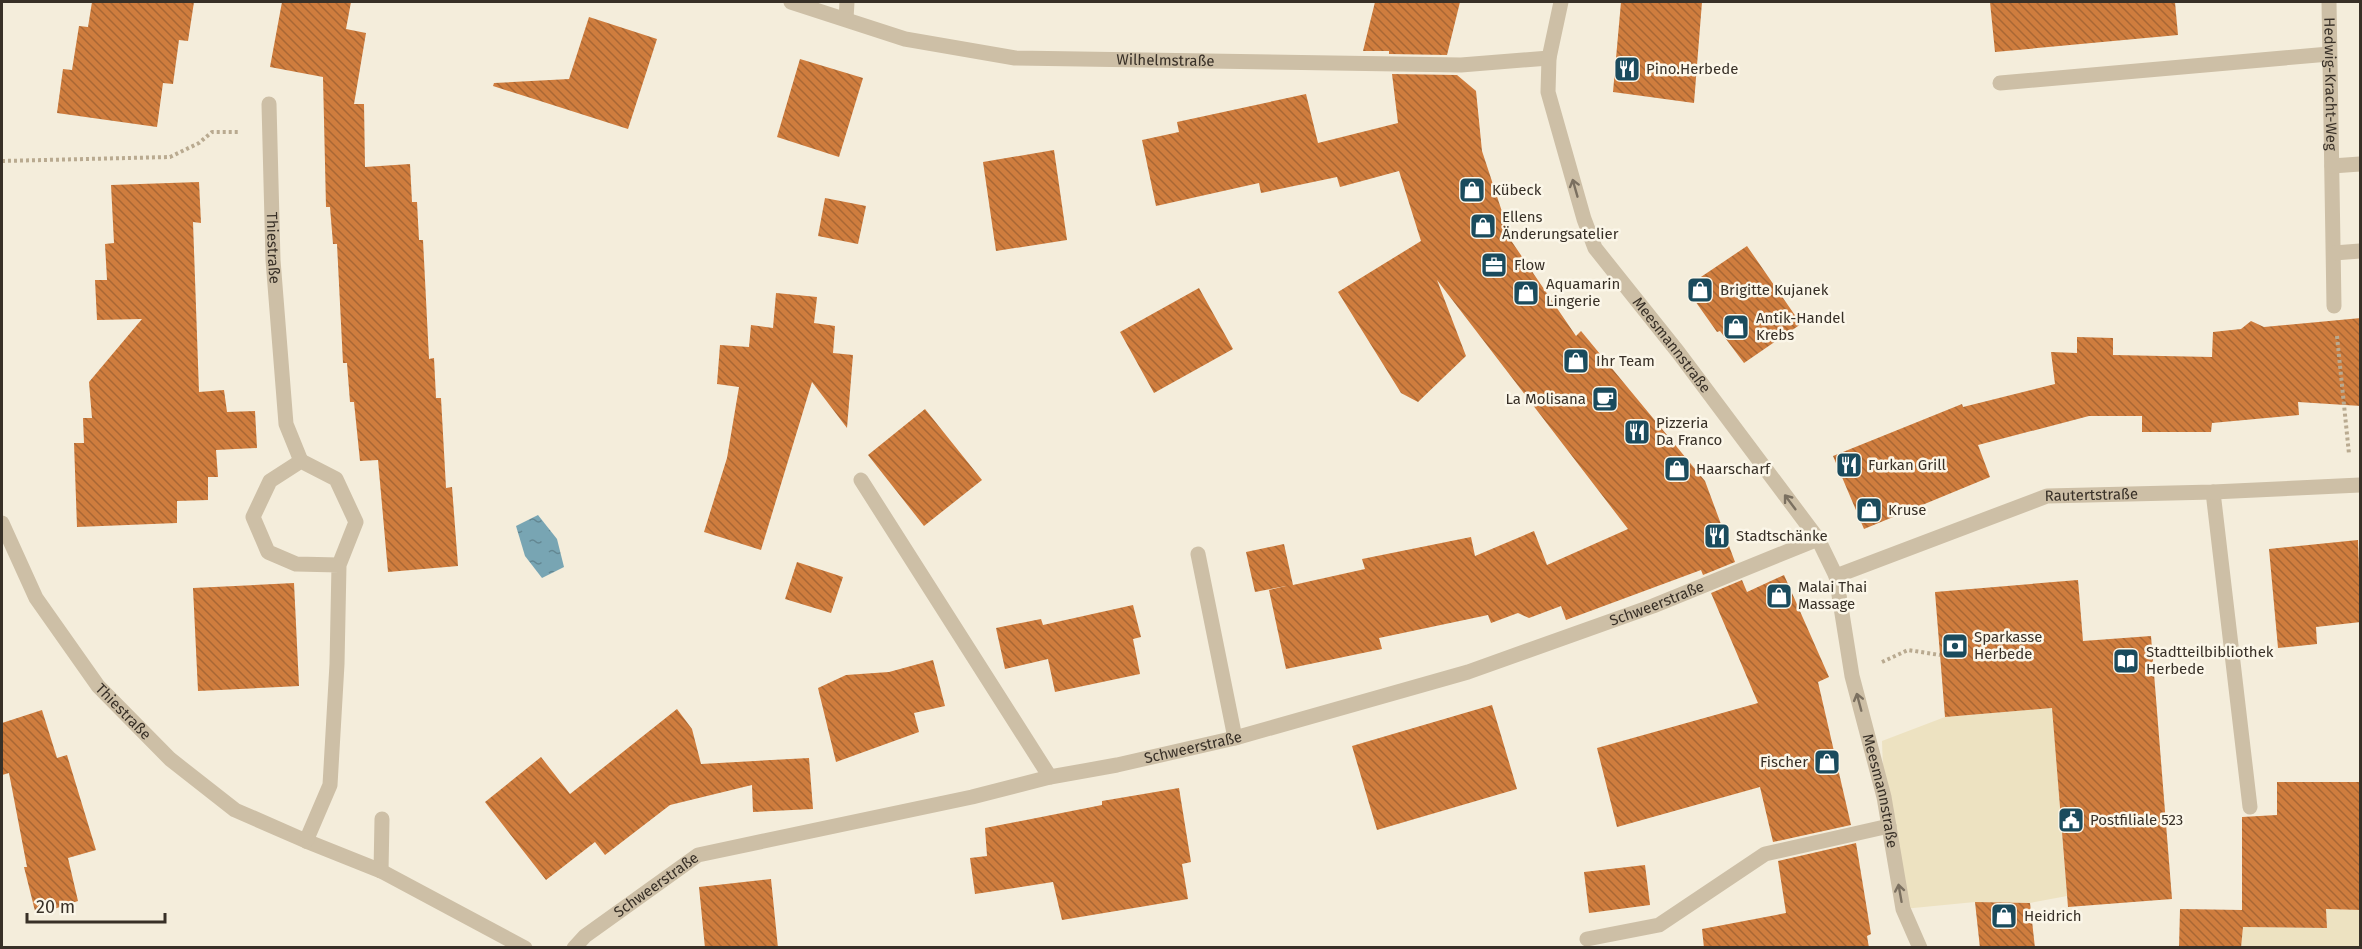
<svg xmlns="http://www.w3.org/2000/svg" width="2362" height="949" viewBox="0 0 2362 949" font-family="'Fira Sans',sans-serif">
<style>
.plaza{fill:#ede2c1}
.water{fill:url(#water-ripples)}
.building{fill:url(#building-back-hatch)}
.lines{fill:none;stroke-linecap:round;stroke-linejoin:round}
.path{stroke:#b9aa90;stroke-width:4;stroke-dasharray:3 3;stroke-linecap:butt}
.service{stroke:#cdbfa6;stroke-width:15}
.minor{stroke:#cdbfa6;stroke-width:15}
.oneway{stroke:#7b7060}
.labels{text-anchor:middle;stroke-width:5;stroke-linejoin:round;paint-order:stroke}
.street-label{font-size:15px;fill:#383027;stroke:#fbf6e8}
.poi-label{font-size:15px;fill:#383027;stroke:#fbf6e8;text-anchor:start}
</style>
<defs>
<pattern id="water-ripples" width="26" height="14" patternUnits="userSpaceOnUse" patternTransform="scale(1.5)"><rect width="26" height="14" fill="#78a5b3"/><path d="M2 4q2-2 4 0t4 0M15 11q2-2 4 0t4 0" fill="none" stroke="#638792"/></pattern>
<pattern id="building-back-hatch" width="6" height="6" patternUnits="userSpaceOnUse" patternTransform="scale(1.5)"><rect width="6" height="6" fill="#cf7d3e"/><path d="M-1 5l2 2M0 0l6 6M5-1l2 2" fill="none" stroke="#a96734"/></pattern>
</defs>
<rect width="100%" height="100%" fill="#f4eddb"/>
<!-- plaza -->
<path class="plaza" d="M 2052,708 L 2067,896 L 2030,903 L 1975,902 L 1903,909 L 1884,797 L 1882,741 L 1945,717 Z
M 2326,909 L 2360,910 L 2360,947 L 2241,948 L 2243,927 L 2327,928 Z"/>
<!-- water -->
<path class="water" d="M 538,515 L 557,539 L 564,567 L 542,578 L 525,556 L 516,526 Z"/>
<!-- building -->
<path class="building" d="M 92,2 L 194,2 L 188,41 L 179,40 L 173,84 L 163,83 L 157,127 L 57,113 L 63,69 L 72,70 L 79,26 L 88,27 Z
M 282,2 L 351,2 L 346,29 L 366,33 L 354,104 L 364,104 L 365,167 L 410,164 L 412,202 L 417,202 L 419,240 L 423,240 L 429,359 L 434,358 L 436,398 L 441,398 L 446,488 L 452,487 L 458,566 L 388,572 L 378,460 L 360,461 L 354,402 L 350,402 L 347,363 L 343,363 L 337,244 L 333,244 L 330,207 L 326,207 L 323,77 L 270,67 Z
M 1375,2 L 1460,2 L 1447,55 L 1389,54 L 1389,51 L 1363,51 Z
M 1621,2 L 1702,2 L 1694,103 L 1613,92 Z
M 1990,2 L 2175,2 L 2178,35 L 1995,52 Z
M 589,17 L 657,39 L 628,129 L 493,86 L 494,83 L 569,79 Z
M 800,59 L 863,78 L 839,157 L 777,137 Z
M 1392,74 L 1457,75 L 1476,91 L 1482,151 L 1512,242 L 1576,336 L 1581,331 L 1705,481 L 1735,562 L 1703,575 L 1701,570 L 1566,620 L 1561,606 L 1529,618 L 1518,613 L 1491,623 L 1488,615 L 1379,638 L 1382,649 L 1286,669 L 1269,590 L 1286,586 L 1255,592 L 1246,552 L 1284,544 L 1293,585 L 1365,569 L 1362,559 L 1471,537 L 1475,556 L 1534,531 L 1547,565 L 1628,529 L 1437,280 L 1466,356 L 1418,402 L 1401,393 L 1338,292 L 1421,241 L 1399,171 L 1340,187 L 1337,177 L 1261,193 L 1259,183 L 1156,206 L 1142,140 L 1179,132 L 1177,122 L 1306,94 L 1318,143 L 1398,123 Z
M 1054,150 L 1067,240 L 996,251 L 983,162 Z
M 199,182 L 201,223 L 193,222 L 199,392 L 224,390 L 227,412 L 255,411 L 257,448 L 216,450 L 218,477 L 208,477 L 208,500 L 177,501 L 177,523 L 77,527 L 74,443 L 84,443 L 83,418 L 92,418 L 89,382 L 142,319 L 97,320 L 95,280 L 107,280 L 105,244 L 114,243 L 111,185 Z
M 825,198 L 866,206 L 858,244 L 818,236 Z
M 1747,246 L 1801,324 L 1744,363 L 1720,331 L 1717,332 L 1688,291 L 1692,289 L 1689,285 Z
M 1199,288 L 1233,349 L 1154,393 L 1120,332 Z
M 776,293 L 817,297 L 814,323 L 835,326 L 833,353 L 853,355 L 847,428 L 812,382 L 761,550 L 704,532 L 727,458 L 739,387 L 717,384 L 720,345 L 749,347 L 751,325 L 773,328 Z
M 2361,318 L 2361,406 L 2298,402 L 2299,415 L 2212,423 L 2211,432 L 2142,432 L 2142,416 L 2089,416 L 1978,445 L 1990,477 L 1864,529 L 1833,456 L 1962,404 L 1963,407 L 2055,384 L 2051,352 L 2077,353 L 2077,337 L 2113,338 L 2113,355 L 2212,357 L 2213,332 L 2241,329 L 2251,321 L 2264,327 Z
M 925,409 L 982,480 L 924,526 L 868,455 Z
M 2358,540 L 2361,622 L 2316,627 L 2317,644 L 2278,648 L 2269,549 Z
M 797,562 L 843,577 L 831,613 L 785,599 Z
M 1784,575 L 1829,677 L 1818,682 L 1851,825 L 1773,842 L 1760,787 L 1617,827 L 1597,748 L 1758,703 L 1711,593 L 1742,580 L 1747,592 Z
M 2078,580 L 2083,641 L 2151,636 L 2172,899 L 2068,907 L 2052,708 L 1945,717 L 1935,592 Z
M 294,583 L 299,686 L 198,691 L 193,588 Z
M 1133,605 L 1141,637 L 1133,639 L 1140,674 L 1055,692 L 1048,659 L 1005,669 L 996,628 L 1041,619 L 1043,625 Z
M 933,660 L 945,706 L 914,713 L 919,732 L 836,762 L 818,688 L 846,675 L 889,672 Z
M 1492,705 L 1517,789 L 1377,830 L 1352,746 Z
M 677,709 L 692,729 L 701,764 L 809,758 L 813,809 L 753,812 L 752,785 L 670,805 L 605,855 L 595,842 L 546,880 L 485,802 L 541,757 L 570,794 Z
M 42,710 L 57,758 L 67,755 L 96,850 L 68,858 L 78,901 L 36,915 L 24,867 L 27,867 L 9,773 L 2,775 L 2,723 Z
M 2277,782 L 2361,782 L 2361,910 L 2326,909 L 2327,928 L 2243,927 L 2241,948 L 2179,948 L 2180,909 L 2242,910 L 2242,817 L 2277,815 Z
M 1179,788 L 1191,862 L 1182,864 L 1188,899 L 1062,920 L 1053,882 L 975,894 L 970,858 L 987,856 L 985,828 L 1102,805 L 1102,801 Z
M 1856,843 L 1871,934 L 1867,936 L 1869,948 L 1704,948 L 1702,929 L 1786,913 L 1778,861 Z
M 1645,865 L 1650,905 L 1589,913 L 1584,872 Z
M 771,879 L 778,948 L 705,948 L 699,887 Z
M 1975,902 L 2030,903 L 2035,948 L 1980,948 Z"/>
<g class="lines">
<!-- path -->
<path class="path" d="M 2,161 L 170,157 L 199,143 L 212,132 L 239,132
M 2337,336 L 2349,454
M 1882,662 L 1908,650 L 1940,655"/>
<!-- service -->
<path class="service" d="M 846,19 L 847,2
M 2000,83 L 2329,54
M 861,480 L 1050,777
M 2213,492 L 2250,807
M 1198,554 L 1235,738
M 381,871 L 382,819
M 1587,939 L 1659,925 L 1765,854 L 1889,826"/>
<!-- minor -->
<g class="minor">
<path id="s1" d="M 791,2 L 905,39 L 1015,58 L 1461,65 L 1549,58"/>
<path id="s2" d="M 1561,2 L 1549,58 L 1548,92 L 1584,219 L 1595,248 L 1678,352 L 1818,539 L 1836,576 L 1852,676 L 1884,797 L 1903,909 L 1920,948"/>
<path id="s3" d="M 2329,2 L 2334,306"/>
<path id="s4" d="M 269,104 L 273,260 L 286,424 L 301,461"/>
<path d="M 2332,166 L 2360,164"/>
<path d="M 2334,253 L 2360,251"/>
<path id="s5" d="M 2,523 L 36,598 L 98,686 L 170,759 L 235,810 L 306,841 L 381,871 L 525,948"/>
<path id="s6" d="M 1836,576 L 2047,496 L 2213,492 L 2360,485"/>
<path d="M 306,841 L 330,785 L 337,664 L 339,565 L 356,522 L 336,479 L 301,461 L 270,481 L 253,517 L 268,552 L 296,564 L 339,565"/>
<path id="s7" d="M 574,948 L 585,936 L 698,855 L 972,797 L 1050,777 L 1117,765 L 1235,738 L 1468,672 L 1653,606 L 1818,539"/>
</g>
</g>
<!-- one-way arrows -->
<defs><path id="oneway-shaft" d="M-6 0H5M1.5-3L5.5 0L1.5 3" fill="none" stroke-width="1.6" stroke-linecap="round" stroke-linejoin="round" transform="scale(1.5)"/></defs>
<g class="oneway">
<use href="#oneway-shaft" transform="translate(1575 188) rotate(-106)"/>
<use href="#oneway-shaft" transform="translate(1790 502) rotate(-127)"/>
<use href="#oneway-shaft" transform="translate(1859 702) rotate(-105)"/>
<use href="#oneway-shaft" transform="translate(1900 893) rotate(-100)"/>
</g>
<!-- icons -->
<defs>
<symbol id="restaurant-square" viewBox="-11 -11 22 22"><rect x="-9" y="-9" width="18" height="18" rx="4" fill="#1a4b5d" stroke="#fbf6e8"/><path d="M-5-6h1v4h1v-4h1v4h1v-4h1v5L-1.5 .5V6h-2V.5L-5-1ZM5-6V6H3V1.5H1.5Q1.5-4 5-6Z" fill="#fff"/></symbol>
<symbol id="shop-square" viewBox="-11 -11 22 22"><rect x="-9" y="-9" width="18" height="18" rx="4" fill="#1a4b5d" stroke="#fbf6e8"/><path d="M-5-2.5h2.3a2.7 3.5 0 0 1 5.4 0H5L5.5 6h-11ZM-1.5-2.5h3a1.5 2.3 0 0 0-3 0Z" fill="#fff"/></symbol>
<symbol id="office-square" viewBox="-11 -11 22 22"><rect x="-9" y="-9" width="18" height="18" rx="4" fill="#1a4b5d" stroke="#fbf6e8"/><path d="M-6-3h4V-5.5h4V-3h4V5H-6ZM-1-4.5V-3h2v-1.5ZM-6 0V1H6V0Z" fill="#fff"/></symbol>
<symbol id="cafe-square" viewBox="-11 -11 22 22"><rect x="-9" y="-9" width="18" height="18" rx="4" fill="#1a4b5d" stroke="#fbf6e8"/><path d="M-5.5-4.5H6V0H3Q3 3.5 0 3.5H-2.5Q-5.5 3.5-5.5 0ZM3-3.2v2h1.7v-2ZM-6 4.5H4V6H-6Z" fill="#fff"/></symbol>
<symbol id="bank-square" viewBox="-11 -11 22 22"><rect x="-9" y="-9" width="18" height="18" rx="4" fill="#1a4b5d" stroke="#fbf6e8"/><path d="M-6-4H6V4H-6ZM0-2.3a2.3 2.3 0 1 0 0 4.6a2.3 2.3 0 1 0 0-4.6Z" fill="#fff"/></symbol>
<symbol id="library-square" viewBox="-11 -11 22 22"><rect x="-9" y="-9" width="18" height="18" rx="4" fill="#1a4b5d" stroke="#fbf6e8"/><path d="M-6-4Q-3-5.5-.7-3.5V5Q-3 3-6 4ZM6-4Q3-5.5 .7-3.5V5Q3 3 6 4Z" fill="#fff"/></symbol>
<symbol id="civic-square" viewBox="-11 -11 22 22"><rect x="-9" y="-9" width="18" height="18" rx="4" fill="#1a4b5d" stroke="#fbf6e8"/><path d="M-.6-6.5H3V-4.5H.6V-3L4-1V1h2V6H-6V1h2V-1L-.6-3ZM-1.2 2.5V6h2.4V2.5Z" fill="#fff"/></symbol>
</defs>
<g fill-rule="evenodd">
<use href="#restaurant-square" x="1612" y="54" width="30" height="30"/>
<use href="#shop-square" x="1457" y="175" width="30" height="30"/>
<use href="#shop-square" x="1468" y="211" width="30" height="30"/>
<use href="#office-square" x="1479" y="250" width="30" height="30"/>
<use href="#shop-square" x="1685" y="275" width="30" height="30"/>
<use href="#shop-square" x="1511" y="278" width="30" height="30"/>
<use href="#shop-square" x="1721" y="312" width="30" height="30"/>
<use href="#shop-square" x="1561" y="346" width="30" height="30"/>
<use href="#cafe-square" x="1590" y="384" width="30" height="30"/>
<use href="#restaurant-square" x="1622" y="417" width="30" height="30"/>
<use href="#restaurant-square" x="1834" y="450" width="30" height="30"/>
<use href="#shop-square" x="1662" y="454" width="30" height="30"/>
<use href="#shop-square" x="1854" y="495" width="30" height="30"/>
<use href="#restaurant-square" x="1702" y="521" width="30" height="30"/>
<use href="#shop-square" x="1764" y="581" width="30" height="30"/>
<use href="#bank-square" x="1940" y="631" width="30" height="30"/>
<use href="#library-square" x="2111" y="646" width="30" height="30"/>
<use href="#shop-square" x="1812" y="747" width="30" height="30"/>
<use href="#civic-square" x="2056" y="805" width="30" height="30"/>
<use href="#shop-square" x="1989" y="901" width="30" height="30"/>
</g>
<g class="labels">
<!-- street labels -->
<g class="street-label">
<text dy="5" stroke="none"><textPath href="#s1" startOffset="382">Wilhelmstraße</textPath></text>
<text dy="5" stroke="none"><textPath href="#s3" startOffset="82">Hedwig-Kracht-Weg</textPath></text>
<text dy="5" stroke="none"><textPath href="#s4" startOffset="144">Thiestraße</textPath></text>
<text dy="5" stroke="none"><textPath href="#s2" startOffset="378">Meesmannstraße</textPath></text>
<text dy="5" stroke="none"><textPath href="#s6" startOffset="270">Rautertstraße</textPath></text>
<text dy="5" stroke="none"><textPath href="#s7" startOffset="1148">Schweerstraße</textPath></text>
<text dy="5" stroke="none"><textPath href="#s5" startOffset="226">Thiestraße</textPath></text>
<text dy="5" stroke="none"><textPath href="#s7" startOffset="662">Schweerstraße</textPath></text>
<text dy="5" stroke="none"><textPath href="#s2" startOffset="882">Meesmannstraße</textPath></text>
<text dy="5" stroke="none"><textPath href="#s7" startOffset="104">Schweerstraße</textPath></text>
</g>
<!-- poi labels -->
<g class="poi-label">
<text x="1646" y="74">Pino.Herbede</text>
<text x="1492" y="195">Kübeck</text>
<text x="1502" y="222">Ellens<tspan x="1502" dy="17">Änderungsatelier</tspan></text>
<text x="1514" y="270">Flow</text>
<text x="1546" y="289">Aquamarin<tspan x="1546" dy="17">Lingerie</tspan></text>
<text x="1720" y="295">Brigitte Kujanek</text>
<text x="1756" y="323">Antik-Handel<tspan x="1756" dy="17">Krebs</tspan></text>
<text x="1596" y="366">Ihr Team</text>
<text x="1586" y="404" text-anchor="end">La Molisana</text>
<text x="1656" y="428">Pizzeria<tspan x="1656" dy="17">Da Franco</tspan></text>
<text x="1868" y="470">Furkan Grill</text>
<text x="1696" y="474">Haarscharf</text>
<text x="1888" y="515">Kruse</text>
<text x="1736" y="541">Stadtschänke</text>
<text x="1798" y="592">Malai Thai<tspan x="1798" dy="17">Massage</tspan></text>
<text x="1974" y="642">Sparkasse<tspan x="1974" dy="17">Herbede</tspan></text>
<text x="2146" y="657">Stadtteilbibliothek<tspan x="2146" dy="17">Herbede</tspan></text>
<text x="1808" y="767" text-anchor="end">Fischer</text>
<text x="2090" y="825">Postfiliale 523</text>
<text x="2024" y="921">Heidrich</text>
</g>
</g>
<!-- border -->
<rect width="2362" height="949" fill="none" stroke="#383027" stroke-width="6"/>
<!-- scale -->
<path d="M27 913v9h138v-9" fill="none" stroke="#383027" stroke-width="3"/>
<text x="36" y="913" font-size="18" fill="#383027" stroke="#fbf6e8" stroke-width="4.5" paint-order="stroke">20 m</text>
</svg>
